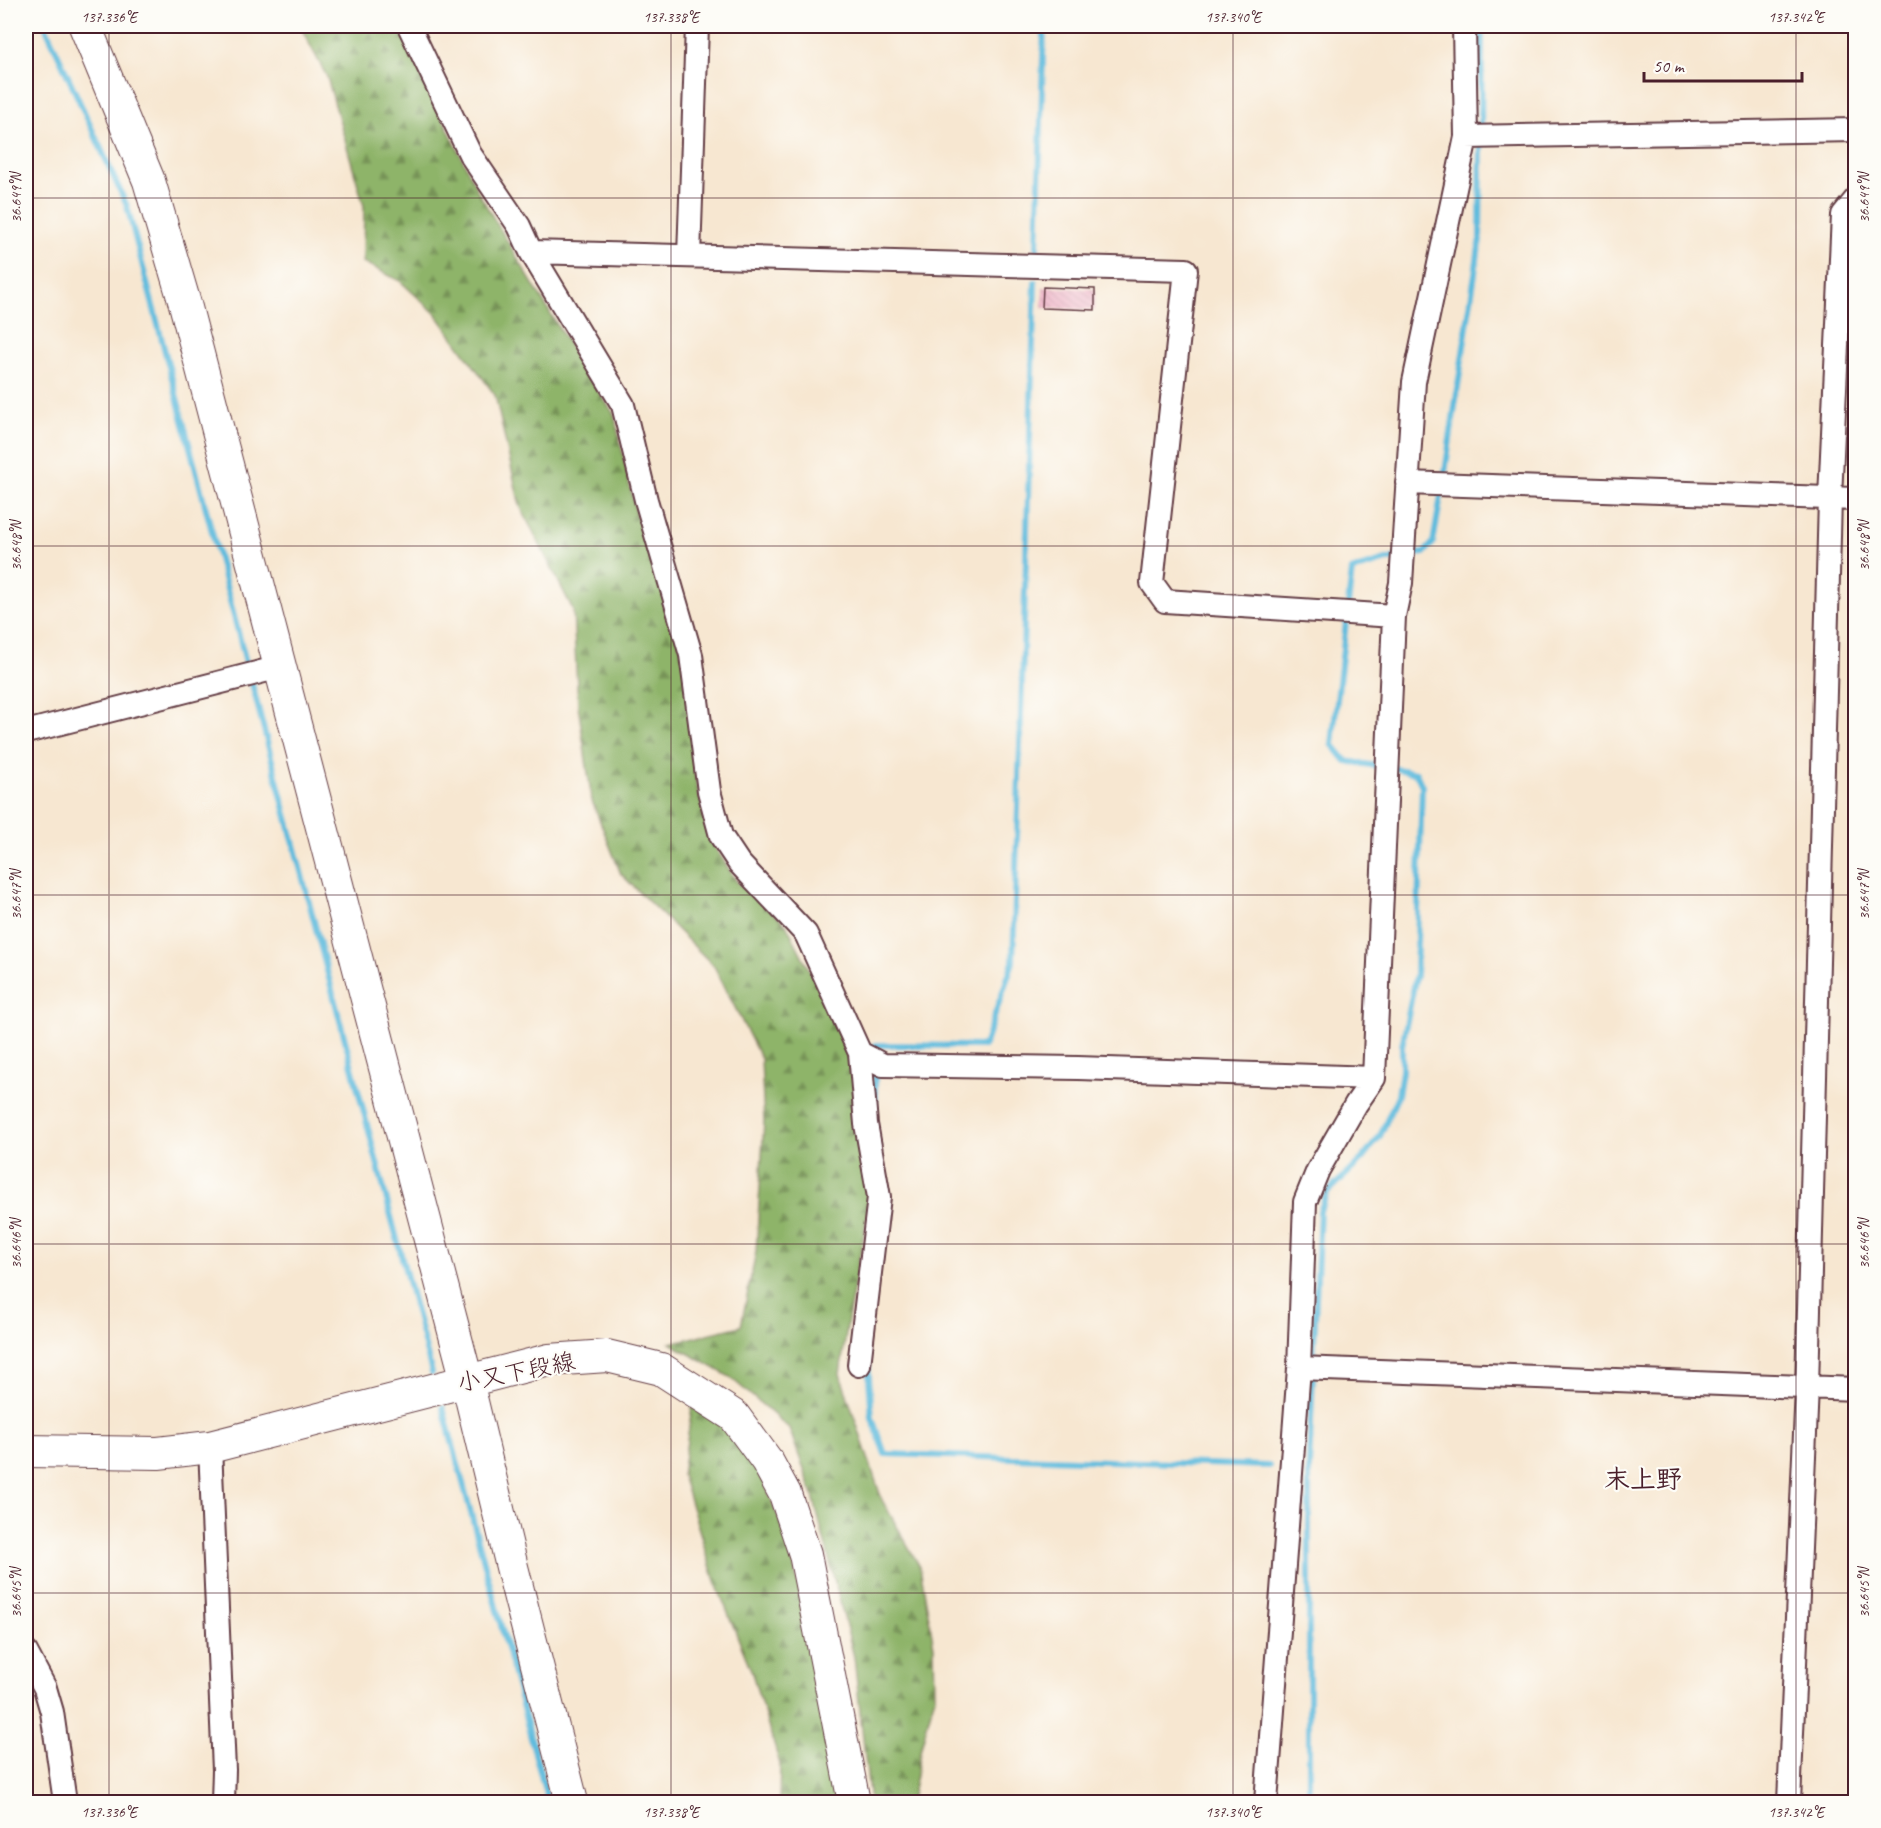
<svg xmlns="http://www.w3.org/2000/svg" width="1881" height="1828" viewBox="0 0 1881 1828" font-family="Caveat,'Klee One',sans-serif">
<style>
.forest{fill:url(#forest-firs);stroke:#6c6a4a;stroke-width:1.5}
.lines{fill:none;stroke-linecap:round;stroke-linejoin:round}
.stream{stroke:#5fbbdd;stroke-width:6}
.building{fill:url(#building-back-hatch)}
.street-casing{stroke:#643d44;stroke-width:26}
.secondary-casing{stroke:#643d44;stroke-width:34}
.street{stroke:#fff;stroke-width:22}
.secondary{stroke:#fff;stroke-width:32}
.ticks{fill:none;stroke:#4a1f2b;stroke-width:1.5;stroke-opacity:0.45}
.labels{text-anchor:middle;stroke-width:4.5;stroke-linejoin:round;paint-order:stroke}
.street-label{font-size:24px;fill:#4a1f2b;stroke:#fdfcf7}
.neighbourhood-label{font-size:26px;font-weight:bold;fill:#4a1f2b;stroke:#fdfcf7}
.neatline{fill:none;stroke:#4a1f2b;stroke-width:2}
.ticks-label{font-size:15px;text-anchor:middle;fill:#4a1f2b}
</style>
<defs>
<pattern id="forest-firs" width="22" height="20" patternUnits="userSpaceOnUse" patternTransform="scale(1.5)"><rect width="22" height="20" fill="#8eb469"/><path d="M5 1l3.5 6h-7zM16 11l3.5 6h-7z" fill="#769257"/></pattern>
<pattern id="building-back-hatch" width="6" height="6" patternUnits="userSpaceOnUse" patternTransform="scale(1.5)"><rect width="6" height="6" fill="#eca4be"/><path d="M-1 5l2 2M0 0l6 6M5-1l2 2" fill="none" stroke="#c1859b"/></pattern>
</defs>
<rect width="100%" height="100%" fill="#fdfcf7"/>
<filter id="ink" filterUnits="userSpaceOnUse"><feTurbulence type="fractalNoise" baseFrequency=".0167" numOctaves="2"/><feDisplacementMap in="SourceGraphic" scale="12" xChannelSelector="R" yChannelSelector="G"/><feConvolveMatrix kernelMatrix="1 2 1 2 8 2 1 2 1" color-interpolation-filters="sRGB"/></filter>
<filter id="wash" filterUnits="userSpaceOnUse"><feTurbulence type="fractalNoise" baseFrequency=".008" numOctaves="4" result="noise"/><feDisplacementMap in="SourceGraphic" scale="24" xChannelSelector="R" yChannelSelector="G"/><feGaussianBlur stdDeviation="1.35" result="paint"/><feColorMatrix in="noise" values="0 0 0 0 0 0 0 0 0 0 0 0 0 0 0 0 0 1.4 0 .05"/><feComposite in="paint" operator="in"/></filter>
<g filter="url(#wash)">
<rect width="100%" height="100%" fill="#f7e7d1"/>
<!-- forest -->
<path class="forest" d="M 300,26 L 399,26 L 478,192 L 587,375 L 614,414 L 636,514 L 668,596 L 685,666 L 695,777 L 709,838 L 737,882 L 786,924 L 829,1009 L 852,1066 L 870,1201 L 849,1313 L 840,1374 L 882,1500 L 920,1567 L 934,1647 L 935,1696 L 921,1747 L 911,1802 L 870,1802 L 854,1657 L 812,1492 L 789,1428 L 730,1377 L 670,1343 L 741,1326 L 756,1252 L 764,1122 L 761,1059 L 714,966 L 621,874 L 592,801 L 578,705 L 573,610 L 520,506 L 495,395 L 436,314 L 400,281 L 363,262 L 364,206 L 327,77 Z
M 692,1407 L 733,1432 L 761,1474 L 790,1548 L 845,1802 L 779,1802 L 780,1764 L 751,1670 L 715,1581 L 682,1475 Z"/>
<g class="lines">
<!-- stream -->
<path class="stream" d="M 45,26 L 127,206 L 248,670
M 1481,131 L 1482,26
M 1037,248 L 1044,26
M 1444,479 L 1480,240 L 1481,141
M 251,680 L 432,1373
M 1383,767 L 1346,761 L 1332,744 L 1352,570 L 1404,555 L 1424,553 L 1433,543 L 1442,490
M 876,1045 L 984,1046 L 1013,962 L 1035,282
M 875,1106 L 875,1070
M 868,1364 L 872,1418 L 885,1454 L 1269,1466
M 1313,1364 L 1320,1211 L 1327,1193 L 1363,1158 L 1380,1136 L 1398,1095 L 1402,1071 L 1402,1046 L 1416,975 L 1422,786 L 1416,773 L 1393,768
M 443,1408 L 548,1802
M 1309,1802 L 1309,1466 L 1313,1374"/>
</g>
<g id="blocks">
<!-- building -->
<path class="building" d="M 1043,287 L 1095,289 L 1095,310 L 1042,308 Z"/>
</g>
</g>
<g filter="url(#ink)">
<use href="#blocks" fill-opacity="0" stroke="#643d44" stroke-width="1.5"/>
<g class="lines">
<defs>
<path id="street" d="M 409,26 L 470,154 L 519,226 L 531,252 L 1186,270 L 1152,583 L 1165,601 L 1394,616
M 1466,137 L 1856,130
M 531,252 L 623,405 L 646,500 L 691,655 L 709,791 L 721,836 L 739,863 L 806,934 L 860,1053 L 883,1065 L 1078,1068 L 1374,1078
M 689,256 L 697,26
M 1407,483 L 1856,499
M 26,732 L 280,667
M 859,1365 L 879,1197 L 866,1124 L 860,1053
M 1299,1368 L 1856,1389
M 210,1447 L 224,1770 L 223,1802
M 26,1652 L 45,1688 L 52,1712 L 65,1802
M 1266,1802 L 1299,1368 L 1305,1202 L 1318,1170 L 1356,1104 L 1374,1078 L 1394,616 L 1401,583 L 1414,382 L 1466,137 L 1464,26
M 1789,1802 L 1807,1387 L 1830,498 L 1843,215 L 1856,199"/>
<path id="secondary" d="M 85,26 L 149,181 L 185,304 L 467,1381 L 512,1567 L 572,1802
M 26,1451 L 158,1453 L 210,1447 L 549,1360 L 607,1356 L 661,1369 L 734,1416 L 767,1461 L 785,1494 L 805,1554 L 854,1802"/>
</defs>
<!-- street casing -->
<use href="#street" class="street-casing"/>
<!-- secondary casing -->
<use href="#secondary" class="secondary-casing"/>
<!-- street -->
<use href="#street" class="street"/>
<!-- secondary -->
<use href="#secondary" class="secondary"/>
</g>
</g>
<!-- ticks -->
<path class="ticks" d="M 109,26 L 109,1802M 671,26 L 671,1802M 1233,26 L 1233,1802M 1796,26 L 1796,1802M 26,198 L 1856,198M 26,546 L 1856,546M 26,895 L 1856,895M 26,1244 L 1856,1244M 26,1593 L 1856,1593"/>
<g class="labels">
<!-- street labels -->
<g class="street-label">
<text transform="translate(516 1372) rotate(-11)" y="8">小又下段線</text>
</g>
<!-- neighbourhood labels -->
<g class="neighbourhood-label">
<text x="1643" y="1488">末上野</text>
</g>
</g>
<!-- margin -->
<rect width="1881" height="1828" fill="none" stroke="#fdfcf7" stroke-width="66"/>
<!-- scale -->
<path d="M1644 72v9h158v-9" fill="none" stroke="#4a1f2b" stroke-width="3"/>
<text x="1653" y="72" font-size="18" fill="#4a1f2b" stroke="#fdfcf7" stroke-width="4.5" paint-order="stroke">50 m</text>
<rect x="33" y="33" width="1815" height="1762" class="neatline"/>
<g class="ticks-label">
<text x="109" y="22">137.336°E</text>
<text x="671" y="22">137.338°E</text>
<text x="1233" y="22">137.340°E</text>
<text x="1796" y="22">137.342°E</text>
<text transform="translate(16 198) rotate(-90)" y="5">36.649°N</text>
<text transform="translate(1864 198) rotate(-90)" y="5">36.649°N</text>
<text transform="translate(16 546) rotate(-90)" y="5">36.648°N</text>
<text transform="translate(1864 546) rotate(-90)" y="5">36.648°N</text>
<text transform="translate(16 895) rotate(-90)" y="5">36.647°N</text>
<text transform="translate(1864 895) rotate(-90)" y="5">36.647°N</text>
<text transform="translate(16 1244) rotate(-90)" y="5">36.646°N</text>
<text transform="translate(1864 1244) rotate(-90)" y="5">36.646°N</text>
<text transform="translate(16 1593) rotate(-90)" y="5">36.645°N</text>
<text transform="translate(1864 1593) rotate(-90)" y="5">36.645°N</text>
<text x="109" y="1817">137.336°E</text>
<text x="671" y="1817">137.338°E</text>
<text x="1233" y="1817">137.340°E</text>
<text x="1796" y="1817">137.342°E</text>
</g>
</svg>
